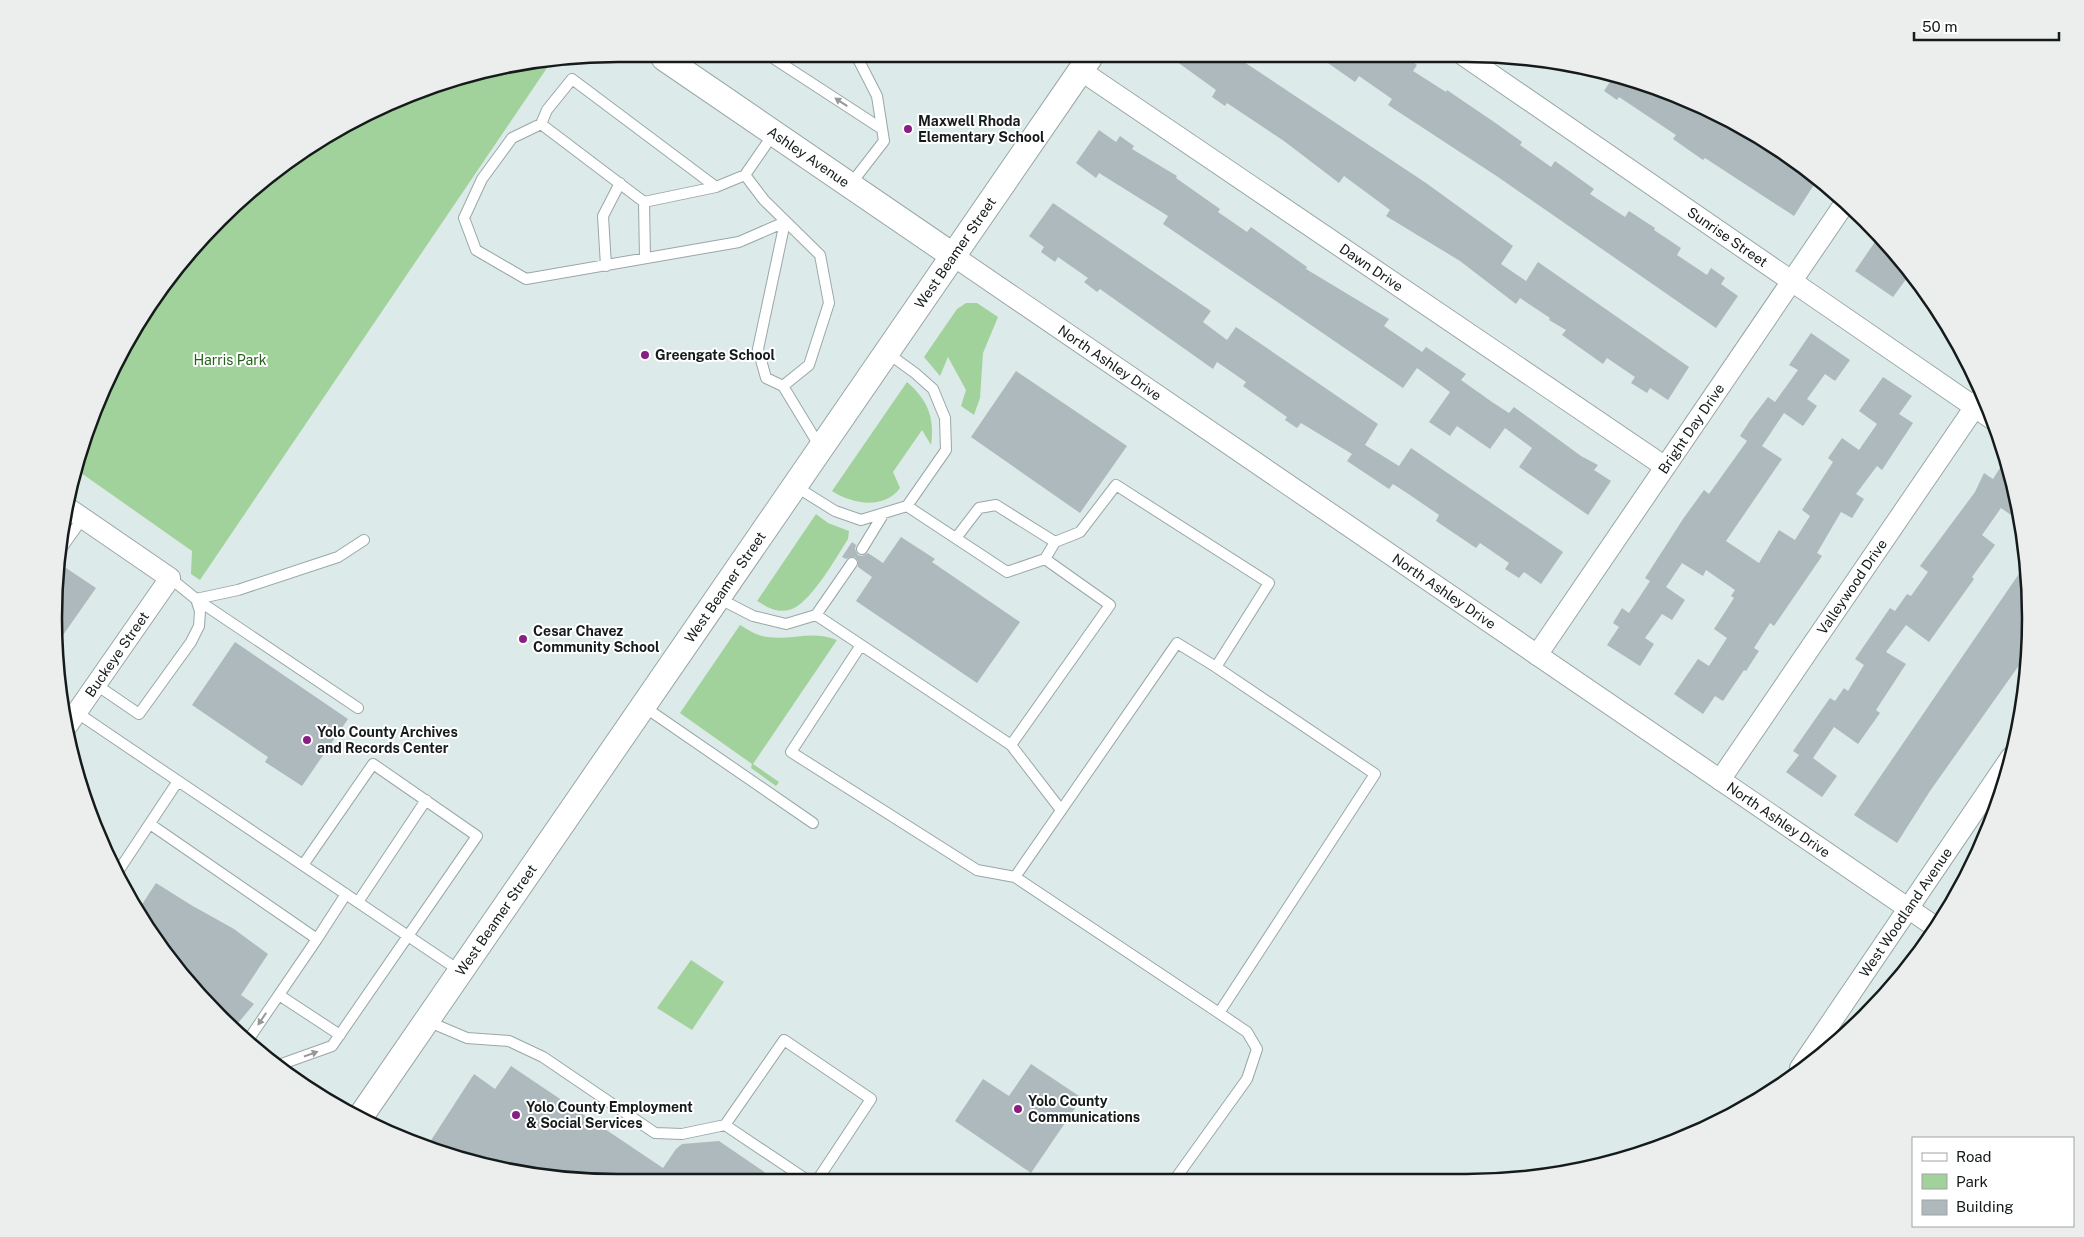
<svg xmlns="http://www.w3.org/2000/svg" width="2084" height="1237" viewBox="0 0 2084 1237" font-family="'Public Sans',sans-serif">
<style>
.green{fill:#a2d29b}
.building{fill:#adb9bd}
.lines{fill:none;stroke-linecap:round;stroke-linejoin:round}
.service-casing{stroke:#9aa7a7;stroke-width:12}
.minor-casing{stroke:#9aa7a7;stroke-width:22}
.tertiary-casing{stroke:#9aa7a7;stroke-width:27}
.service{stroke:#fff;stroke-width:10}
.minor{stroke:#fff;stroke-width:20}
.tertiary{stroke:#fff;stroke-width:25}
.oneway{fill:#969898}
.poi-dot{fill:#891f84;stroke:#fff;stroke-width:2}
.labels{text-anchor:middle;stroke-width:4;stroke-linejoin:round;paint-order:stroke}
.poi-label{font-size:14px;font-weight:bold;fill:#151a1a;stroke:#fff;text-anchor:start}
.street-label{font-size:14px;fill:#151a1a;stroke:#fff}
.park-label{font-size:14px;fill:#25601c;stroke:#fff}
.rim{fill:none;stroke:#151a1a;stroke-width:2.5}
</style>
<rect width="100%" height="100%" fill="#dceae9"/>
<!-- green -->
<path class="green" d="M 544,59 L 553,59 L 200,580 L 191,574 L 192,551 L 74,468 L 112,369 L 149,305 L 219,219 L 275,170 L 368,112 L 437,84 Z
M 966,303 L 977,303 L 998,317 L 983,353 L 980,398 L 974,415 L 961,406 L 966,390 L 948,357 L 940,376 L 924,357 L 957,309 Z
M 907,382 C 928,400 935,418 931,445 L 922,430 L 893,472 L 900,488 C 884,510 852,504 832,491 Z
M 816,514 L 828,523 L 849,531 L 848,539 C 837,556 809,606 789,610 C 776,613 767,607 757,601 Z
M 740,625 C 747,629 754,634 762,636 C 788,642 812,629 837,640 L 753,764 L 779,782 L 776,786 L 751,768 L 752,764 L 680,713 Z
M 691,960 L 724,982 L 692,1030 L 657,1008 Z"/>
<!-- building -->
<path class="building" d="M 1403,55 L 1417,65 L 1413,71 L 1446,92 L 1447,90 L 1497,124 L 1522,142 L 1520,145 L 1551,167 L 1555,161 L 1594,189 L 1590,194 L 1625,217 L 1629,211 L 1655,228 L 1654,230 L 1681,248 L 1677,255 L 1707,275 L 1711,268 L 1725,278 L 1721,284 L 1738,296 L 1716,328 L 1498,177 L 1388,105 L 1392,99 L 1359,76 L 1355,82 L 1318,56 Z
M 1169,56 L 1235,56 L 1426,183 L 1513,246 L 1501,264 L 1526,281 L 1538,262 L 1689,367 L 1668,400 L 1650,388 L 1647,393 L 1631,383 L 1635,377 L 1607,358 L 1603,364 L 1562,335 L 1566,330 L 1549,320 L 1550,318 L 1520,298 L 1516,304 L 1460,261 L 1386,216 L 1390,210 L 1344,176 L 1339,183 L 1284,141 L 1227,103 L 1225,106 L 1212,97 L 1216,90 Z
M 1613,77 L 1630,80 L 1653,96 L 1658,89 L 1752,135 L 1817,180 L 1794,216 L 1705,158 L 1703,160 L 1673,139 L 1676,135 L 1619,97 L 1617,100 L 1604,91 Z
M 1099,130 L 1116,142 L 1120,136 L 1134,146 L 1132,149 L 1177,176 L 1176,178 L 1220,209 L 1218,212 L 1247,232 L 1251,227 L 1307,267 L 1306,269 L 1389,319 L 1384,326 L 1422,352 L 1426,347 L 1466,374 L 1461,380 L 1492,402 L 1509,413 L 1514,407 L 1581,456 L 1598,465 L 1594,470 L 1611,481 L 1588,515 L 1519,467 L 1532,448 L 1505,428 L 1490,449 L 1457,426 L 1450,436 L 1429,422 L 1450,392 L 1417,368 L 1403,388 L 1163,224 L 1168,216 L 1099,173 L 1096,178 L 1076,163 Z
M 1053,203 L 1211,311 L 1203,322 L 1227,340 L 1236,327 L 1378,424 L 1365,445 L 1399,466 L 1411,448 L 1563,552 L 1541,584 L 1524,572 L 1519,578 L 1505,569 L 1509,563 L 1480,543 L 1476,548 L 1436,521 L 1439,515 L 1410,495 L 1393,484 L 1389,489 L 1347,461 L 1352,454 L 1301,423 L 1297,428 L 1285,420 L 1287,417 L 1243,386 L 1246,382 L 1217,362 L 1213,369 L 1100,289 L 1097,292 L 1084,282 L 1088,278 L 1058,257 L 1055,262 L 1041,252 L 1044,247 L 1029,236 Z
M 1877,239 L 1886,245 L 1910,274 L 1893,297 L 1855,271 Z
M 1811,333 L 1850,360 L 1835,381 L 1825,374 L 1807,399 L 1817,406 L 1803,426 L 1784,413 L 1762,446 L 1782,459 L 1726,541 L 1759,563 L 1779,530 L 1795,540 L 1810,516 L 1802,510 L 1833,462 L 1828,458 L 1842,438 L 1859,450 L 1877,424 L 1859,411 L 1883,377 L 1912,396 L 1899,414 L 1913,423 L 1882,470 L 1877,466 L 1856,494 L 1864,499 L 1852,518 L 1841,512 L 1817,553 L 1822,556 L 1774,626 L 1770,623 L 1754,648 L 1759,651 L 1746,671 L 1744,670 L 1723,701 L 1715,696 L 1703,714 L 1674,694 L 1698,659 L 1709,666 L 1727,638 L 1714,629 L 1734,598 L 1731,596 L 1735,590 L 1706,570 L 1703,576 L 1682,563 L 1666,587 L 1685,600 L 1672,620 L 1662,614 L 1645,638 L 1654,644 L 1640,666 L 1607,645 L 1619,627 L 1613,623 L 1622,608 L 1629,613 L 1650,581 L 1645,578 L 1683,519 L 1704,490 L 1709,494 L 1747,441 L 1740,436 L 1749,422 L 1768,397 L 1775,402 L 1798,370 L 1789,365 Z
M 1016,371 L 1127,446 L 1080,513 L 971,437 Z
M 2005,460 L 2018,503 L 2011,515 L 2001,508 L 1982,535 L 1995,545 L 1972,577 L 1974,579 L 1929,642 L 1906,625 L 1886,652 L 1906,664 L 1876,710 L 1880,713 L 1858,744 L 1834,727 L 1813,758 L 1837,776 L 1822,797 L 1786,772 L 1799,755 L 1793,751 L 1830,698 L 1835,701 L 1844,688 L 1848,691 L 1864,665 L 1855,659 L 1890,608 L 1895,611 L 1907,594 L 1911,596 L 1928,572 L 1920,566 L 1975,492 L 1984,473 L 1993,479 Z
M 901,537 L 935,559 L 932,562 L 1020,622 L 977,683 L 856,601 L 872,577 L 858,567 L 858,561 L 855,557 L 850,557 L 846,559 L 842,557 L 852,542 L 856,545 L 855,549 L 858,555 L 862,556 L 868,553 L 883,563 Z
M 2025,565 L 2030,618 L 2027,654 L 1930,791 L 1897,843 L 1854,815 Z
M 66,568 L 96,588 L 56,645 L 54,619 L 59,578 Z
M 235,642 L 348,719 L 302,786 L 265,762 L 268,757 L 192,705 Z
M 156,883 L 191,905 L 234,929 L 268,954 L 241,995 L 254,1004 L 233,1029 L 171,963 L 137,912 Z
M 1031,1064 L 1082,1098 L 1031,1173 L 955,1121 L 983,1079 L 1009,1096 Z
M 511,1066 L 663,1168 L 676,1149 L 682,1144 L 719,1141 L 779,1182 L 581,1182 L 437,1153 L 426,1148 L 474,1074 L 495,1089 Z"/>
<g class="lines">
<defs>
<path id="service" d="M 773,58 L 882,129
M 541,124 L 644,202 L 716,187
M 745,175 L 774,133
M 850,185 L 884,141 L 877,96 L 857,57
M 644,202 L 645,258
M 606,266 L 603,216 L 620,183
M 886,352 L 915,373 L 933,389 L 945,418 L 946,450 L 907,506
M 783,386 L 809,365 L 829,303 L 820,255 L 764,200 L 745,175 L 716,187 L 572,79 L 547,110 L 541,124 L 512,138 L 482,179 L 464,218 L 476,250 L 526,279 L 739,242 L 785,222 L 758,349 L 766,378 L 783,386 L 820,447
M 795,486 L 835,511 L 861,520 L 907,506 L 1007,572 L 1045,559 L 1110,605 L 1011,745
M 956,538 L 979,508 L 996,505 L 1055,542 L 1045,559
M 1055,542 L 1080,532 L 1116,485 L 1269,583 L 1216,667 L 1375,774 L 1219,1013 L 1015,877 L 1177,643 L 1216,667
M 63,546 L 83,518
M 862,549 L 884,513
M 718,598 L 753,616 L 786,624 L 816,615 L 1011,745 L 1061,810
M 196,599 L 358,708
M 196,599 L 238,590 L 338,557 L 364,540
M 816,615 L 852,563
M 861,645 L 791,752 L 977,870 L 1015,877
M 95,684 L 139,714 L 191,642 L 199,626 L 200,611 L 196,599 L 170,578
M 643,706 L 813,823
M 76,712 L 178,781
M 150,824 L 317,939 L 346,894
M 117,873 L 178,781 L 460,971
M 358,902 L 426,800
M 279,995 L 340,1035
M 427,1021 L 467,1038 L 509,1041 L 543,1057 L 655,1133 L 682,1134 L 725,1125 L 810,1182
M 246,1043 L 317,939
M 276,1066 L 332,1046 L 477,836 L 373,764 L 303,865
M 725,1125 L 784,1040 L 871,1099 L 816,1182
M 1173,1182 L 1247,1079 L 1257,1049 L 1247,1032 L 1219,1013"/>
<g id="minor">
<path id="s1" d="M 1463,55 L 1992,419"/>
<path id="s2" d="M 1080,70 L 1664,466"/>
<path id="s3" d="M 952,255 L 1937,928"/>
<path id="s4" d="M 1537,655 L 1845,203"/>
<path id="s5" d="M 65,729 L 170,578 L 68,508"/>
<path id="s6" d="M 1720,780 L 1983,395"/>
<path id="s7" d="M 1800,1068 L 2011,757"/>
</g>
<g id="tertiary">
<path id="s8" d="M 664,58 L 952,255"/>
<path id="s9" d="M 361,1116 L 1090,57"/>
</g>
</defs>
<!-- service casing -->
<use href="#service" class="service-casing"/>
<!-- minor casing -->
<use href="#minor" class="minor-casing"/>
<!-- tertiary casing -->
<use href="#tertiary" class="tertiary-casing"/>
<!-- service -->
<use href="#service" class="service"/>
<!-- minor -->
<use href="#minor" class="minor"/>
<!-- tertiary -->
<use href="#tertiary" class="tertiary"/>
</g>
<!-- one-way arrows -->
<defs><path id="oneway-solid" d="M-6-.8H1V-3.2L6.5 0L1 3.2V.8H-6Z" transform="scale(1.25)"/></defs>
<g class="oneway">
<use href="#oneway-solid" transform="translate(841 102) rotate(-147)"/>
<use href="#oneway-solid" transform="translate(262 1019) rotate(124)"/>
<use href="#oneway-solid" transform="translate(311 1054) rotate(-19)"/>
</g>
<!-- markers -->
<g class="poi-dot">
<circle cx="908" cy="129" r="5"/>
<circle cx="645" cy="355" r="5"/>
<circle cx="523" cy="639" r="5"/>
<circle cx="307" cy="740" r="5"/>
<circle cx="1018" cy="1109" r="5"/>
<circle cx="516" cy="1115" r="5"/>
</g>
<g class="labels">
<!-- poi labels -->
<g class="poi-label">
<text x="918" y="126">Maxwell Rhoda<tspan x="918" dy="16">Elementary School</tspan></text>
<text x="655" y="360">Greengate School</text>
<text x="533" y="636">Cesar Chavez<tspan x="533" dy="16">Community School</tspan></text>
<text x="317" y="737">Yolo County Archives<tspan x="317" dy="16">and Records Center</tspan></text>
<text x="1028" y="1106">Yolo County<tspan x="1028" dy="16">Communications</tspan></text>
<text x="526" y="1112">Yolo County Employment<tspan x="526" dy="16">&amp; Social Services</tspan></text>
</g>
<!-- street labels -->
<g class="street-label">
<text dy="5" stroke="none"><textPath href="#s8" startOffset="175">Ashley Avenue</textPath></text>
<text dy="5" stroke="none"><textPath href="#s1" startOffset="321">Sunrise Street</textPath></text>
<text dy="5" stroke="none"><textPath href="#s9" startOffset="1048">West Beamer Street</textPath></text>
<text dy="5" stroke="none"><textPath href="#s2" startOffset="352">Dawn Drive</textPath></text>
<text dy="5" stroke="none"><textPath href="#s3" startOffset="191">North Ashley Drive</textPath></text>
<text dy="5" stroke="none"><textPath href="#s4" startOffset="274">Bright Day Drive</textPath></text>
<text dy="5" stroke="none"><textPath href="#s9" startOffset="642">West Beamer Street</textPath></text>
<text dy="5" stroke="none"><textPath href="#s6" startOffset="234">Valleywood Drive</textPath></text>
<text dy="5" stroke="none"><textPath href="#s3" startOffset="596">North Ashley Drive</textPath></text>
<text dy="5" stroke="none"><textPath href="#s5" startOffset="91">Buckeye Street</textPath></text>
<text dy="5" stroke="none"><textPath href="#s3" startOffset="1001">North Ashley Drive</textPath></text>
<text dy="5" stroke="none"><textPath href="#s7" startOffset="188">West Woodland Avenue</textPath></text>
<text dy="5" stroke="none"><textPath href="#s9" startOffset="238">West Beamer Street</textPath></text>
</g>
<!-- park labels -->
<g class="park-label">
<text x="230" y="365">Harris Park</text>
</g>
</g>
<!-- crop -->
<path d="M0 0H2084V1237H0ZM618 62H1466A556 556 0 0 1 2022 618V618A556 556 0 0 1 1466 1174H618A556 556 0 0 1 62 618V618A556 556 0 0 1 618 62Z" fill="#eceded" fill-rule="evenodd"/>
<path class="rim" d="M618 62H1466A556 556 0 0 1 2022 618V618A556 556 0 0 1 1466 1174H618A556 556 0 0 1 62 618V618A556 556 0 0 1 618 62Z"/>
<!-- legend -->
<rect x="1912" y="1137" width="162" height="90" fill="#ffffff" stroke="#a1a3a3"/>
<rect x="1922" y="1153" width="25" height="8" fill="#ffffff" stroke="#a1a3a3"/>
<text x="1956" y="1162" font-size="15" fill="#151a1a">Road</text>
<rect x="1922" y="1174" width="25" height="15" fill="#a2d29b" stroke="#a1a3a3"/>
<text x="1956" y="1187" font-size="15" fill="#151a1a">Park</text>
<rect x="1922" y="1200" width="25" height="15" fill="#adb9bd" stroke="#a1a3a3"/>
<text x="1956" y="1212" font-size="15" fill="#151a1a">Building</text>
<!-- scale -->
<path d="M1914 32v8h145v-8" fill="none" stroke="#151a1a" stroke-width="2.5"/>
<text x="1922" y="32" font-size="15" fill="#151a1a" stroke="#ffffff" stroke-width="4" paint-order="stroke">50 m</text>
</svg>
